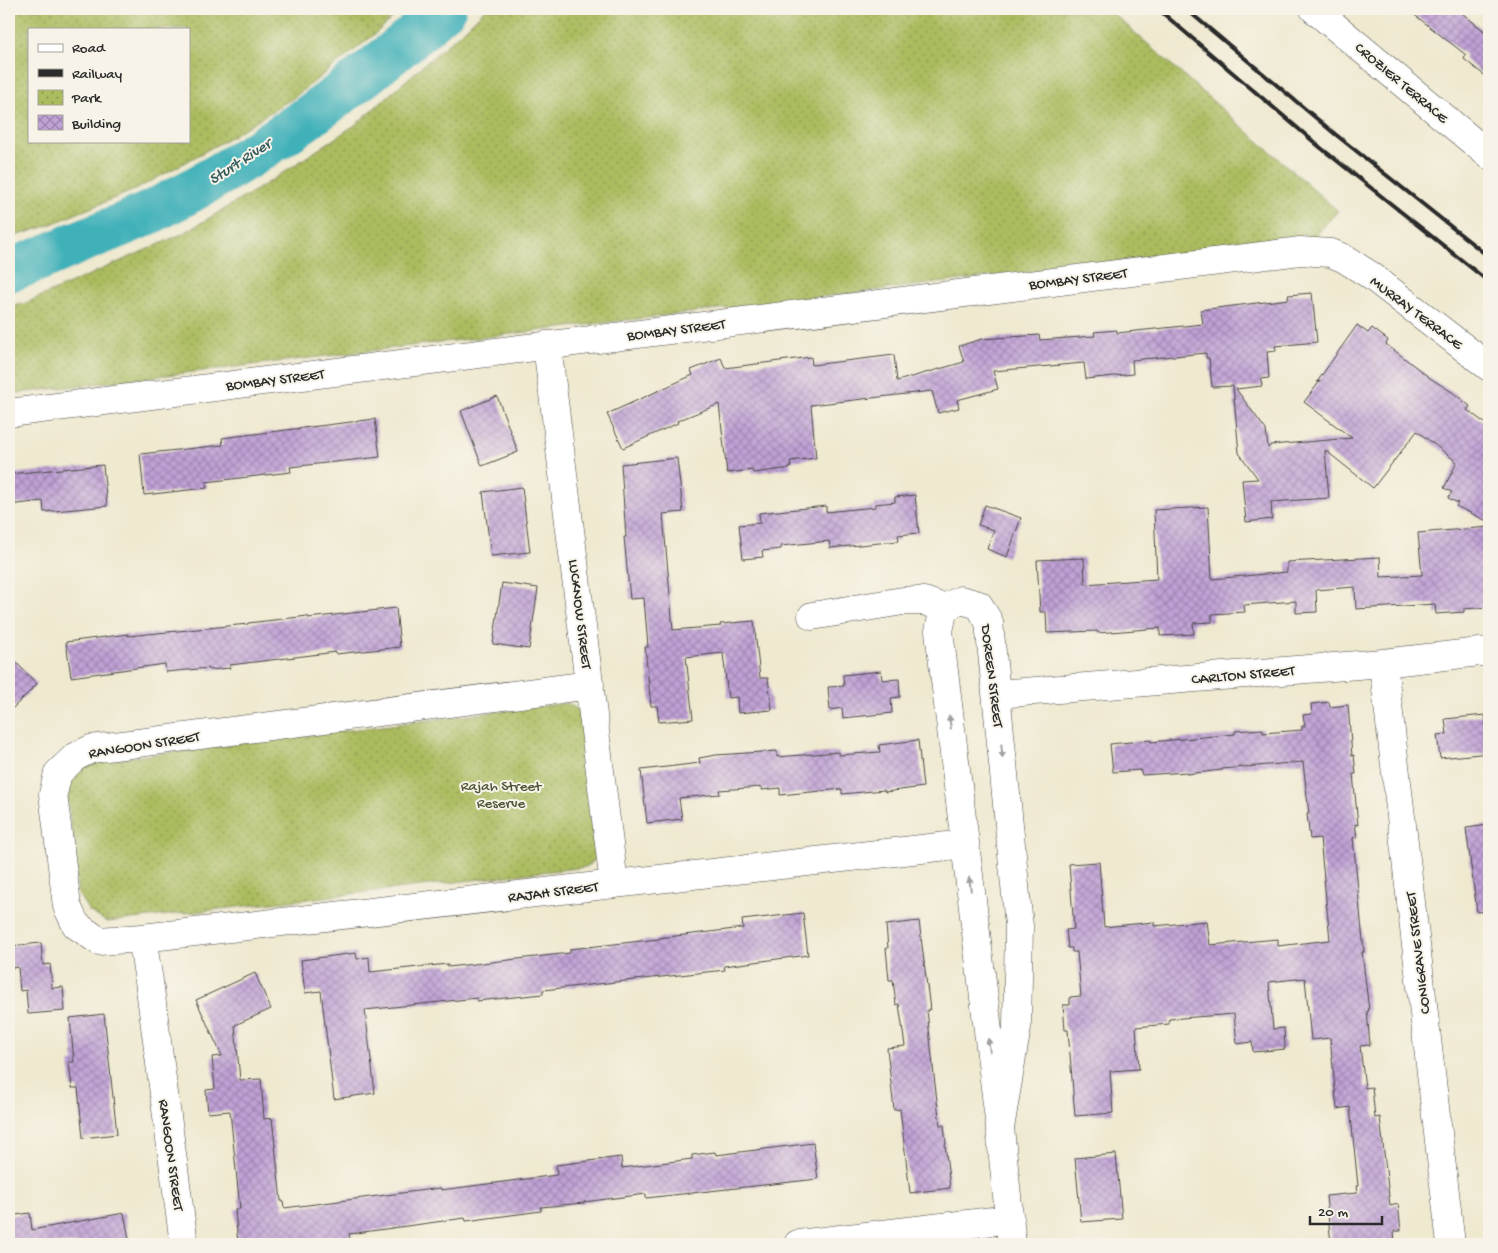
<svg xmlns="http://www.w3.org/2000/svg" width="1498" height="1253" viewBox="0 0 1498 1253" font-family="'Gochi Hand',sans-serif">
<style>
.park{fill:url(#park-dots);stroke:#6b7445;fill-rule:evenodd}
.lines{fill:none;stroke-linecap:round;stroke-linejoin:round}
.river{stroke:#41b1b9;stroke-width:44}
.building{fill:url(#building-cross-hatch)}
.street-casing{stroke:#484844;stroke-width:29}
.street{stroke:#fff;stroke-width:28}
.rail{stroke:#2b2b2b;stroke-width:4}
.oneway{fill:#a0a0a0}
.labels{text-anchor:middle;stroke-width:4;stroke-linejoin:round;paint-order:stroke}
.street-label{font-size:15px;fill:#2b2b2b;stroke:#f7f3e8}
.park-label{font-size:15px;fill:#51563b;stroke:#f7f3e8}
.water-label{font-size:16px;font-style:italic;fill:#335a5d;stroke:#f7f3e8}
</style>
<defs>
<pattern id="park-dots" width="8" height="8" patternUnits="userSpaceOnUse" patternTransform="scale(1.25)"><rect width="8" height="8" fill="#abbc5f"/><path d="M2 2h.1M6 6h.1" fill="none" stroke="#8b994f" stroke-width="1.8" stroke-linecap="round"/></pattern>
<pattern id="building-cross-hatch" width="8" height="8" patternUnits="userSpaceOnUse" patternTransform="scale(1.25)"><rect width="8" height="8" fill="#c0a1d6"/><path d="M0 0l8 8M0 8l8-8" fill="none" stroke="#9c83ae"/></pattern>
</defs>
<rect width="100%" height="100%" fill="#f7f3e8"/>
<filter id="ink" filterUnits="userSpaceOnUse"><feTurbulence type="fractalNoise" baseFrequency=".02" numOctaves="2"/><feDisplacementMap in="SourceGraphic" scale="10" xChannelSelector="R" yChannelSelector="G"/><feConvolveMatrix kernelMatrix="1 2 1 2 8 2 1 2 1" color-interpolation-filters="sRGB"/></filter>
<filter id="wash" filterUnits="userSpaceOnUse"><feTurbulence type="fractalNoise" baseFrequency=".0096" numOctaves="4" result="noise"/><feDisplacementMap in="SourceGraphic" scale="20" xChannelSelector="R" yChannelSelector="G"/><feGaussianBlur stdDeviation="1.12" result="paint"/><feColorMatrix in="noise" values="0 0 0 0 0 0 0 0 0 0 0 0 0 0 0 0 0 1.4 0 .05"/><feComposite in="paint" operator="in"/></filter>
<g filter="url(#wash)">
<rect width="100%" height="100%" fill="#efe9d0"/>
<!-- park -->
<path class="park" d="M 9,9 L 402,9 L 374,35 L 293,98 L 222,142 L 137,189 L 44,227 L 9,238 ZM 29,29 L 189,29 L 189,141 L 29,141 Z
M 485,9 L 1108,9 L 1338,211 L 1313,238 L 9,394 L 9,307 L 26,303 L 184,233 L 266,184 L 355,125 L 467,27 Z
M 567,703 L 580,711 L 598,857 L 586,867 L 107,922 L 89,911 L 78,894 L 67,792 L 76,770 L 94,762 Z"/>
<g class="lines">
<!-- river -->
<path class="river" d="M 9,270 C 33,263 56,252 79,242 C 106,231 134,221 159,208 C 261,155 359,85 444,9"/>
</g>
<g id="blocks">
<!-- building -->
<path class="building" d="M 1407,9 L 1457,9 L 1489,35 L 1489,79 L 1464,59 L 1466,55 Z
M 1312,293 L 1317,342 L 1275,346 L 1276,351 L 1267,352 L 1269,378 L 1261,379 L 1262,386 L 1236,389 L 1266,430 L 1268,448 L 1271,445 L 1352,438 L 1304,402 L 1320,381 L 1317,382 L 1357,325 L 1368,333 L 1372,328 L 1388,340 L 1386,344 L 1430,378 L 1452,392 L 1470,406 L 1467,410 L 1489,426 L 1489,522 L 1456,506 L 1458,503 L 1448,498 L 1452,492 L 1444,488 L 1457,462 L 1417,431 L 1373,488 L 1325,450 L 1329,498 L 1271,502 L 1272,519 L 1246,522 L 1242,480 L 1258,479 L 1239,453 L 1233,386 L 1212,387 L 1209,358 L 1206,358 L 1206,353 L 1132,360 L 1133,374 L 1086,379 L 1084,363 L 993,371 L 998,389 L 957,400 L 959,408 L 938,413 L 932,391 L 811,405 L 816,458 L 790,461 L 791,468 L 753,473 L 752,470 L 727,473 L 719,404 L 677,421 L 678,423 L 623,448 L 607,414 L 693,375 L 691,370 L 721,358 L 725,368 L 811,357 L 812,365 L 894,355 L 897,381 L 964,362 L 959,346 L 982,339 L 1039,335 L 1040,340 L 1095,336 L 1094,332 L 1117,330 L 1117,333 L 1203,324 L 1201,310 L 1289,299 L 1288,295 Z
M 497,396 L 518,452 L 482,466 L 461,411 Z
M 375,419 L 380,457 L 290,467 L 291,472 L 206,482 L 207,488 L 144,495 L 140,454 L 223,445 L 222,438 Z
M 677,458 L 683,512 L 663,514 L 673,630 L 721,626 L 720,624 L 754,621 L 760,678 L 768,678 L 772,710 L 738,713 L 737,697 L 728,698 L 723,653 L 686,657 L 693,719 L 659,722 L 657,706 L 651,706 L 645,647 L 648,647 L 644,598 L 630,599 L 624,537 L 626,537 L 621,464 Z
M 103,465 L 107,506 L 44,512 L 43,501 L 9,505 L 9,474 Z
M 522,487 L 530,552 L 491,556 L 483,492 Z
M 915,495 L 919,533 L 898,535 L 899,541 L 830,548 L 829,541 L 781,546 L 781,549 L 762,551 L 763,557 L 743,559 L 739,525 L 760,523 L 759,513 L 826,506 L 826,512 L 875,507 L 875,504 L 895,502 L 895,497 Z
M 985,505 L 1021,518 L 1007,557 L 987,549 L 994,530 L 978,525 Z
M 1208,507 L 1212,579 L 1287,572 L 1287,562 L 1380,557 L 1381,577 L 1422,575 L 1418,533 L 1489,527 L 1489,607 L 1464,609 L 1464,612 L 1436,614 L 1435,604 L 1356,609 L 1355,587 L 1316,590 L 1317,612 L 1296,613 L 1296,601 L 1244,605 L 1245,612 L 1212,614 L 1212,622 L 1193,623 L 1194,634 L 1160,636 L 1160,628 L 1098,633 L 1097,631 L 1047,633 L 1046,612 L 1040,612 L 1037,560 L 1084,558 L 1085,584 L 1157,579 L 1154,510 Z
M 502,583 L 538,588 L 529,649 L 493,644 Z
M 396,608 L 400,647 L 336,654 L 336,652 L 230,665 L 230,668 L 209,670 L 209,668 L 166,672 L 165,664 L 71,677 L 66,642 L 128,634 L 128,636 L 248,624 L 248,623 L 308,616 L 308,618 Z
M 9,655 L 37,684 L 9,712 Z
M 881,671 L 882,680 L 899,679 L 900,697 L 891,698 L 892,713 L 843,718 L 842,708 L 830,710 L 828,687 L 844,686 L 843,675 Z
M 1329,702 L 1330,707 L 1348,705 L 1352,756 L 1354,755 L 1356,774 L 1353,774 L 1358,825 L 1355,824 L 1357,837 L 1353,838 L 1364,952 L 1362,952 L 1369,1011 L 1367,1011 L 1370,1045 L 1360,1046 L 1365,1088 L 1372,1087 L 1375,1118 L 1380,1117 L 1390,1206 L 1398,1204 L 1401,1231 L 1394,1231 L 1395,1244 L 1331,1244 L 1326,1196 L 1357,1193 L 1356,1186 L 1358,1186 L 1350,1107 L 1337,1109 L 1330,1038 L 1311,1040 L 1305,978 L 1269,982 L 1273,1029 L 1284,1028 L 1285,1049 L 1253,1052 L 1252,1042 L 1237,1044 L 1234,1014 L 1169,1019 L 1169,1024 L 1136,1027 L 1139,1069 L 1110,1071 L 1113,1113 L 1075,1116 L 1068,1030 L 1065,1030 L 1063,1005 L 1070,1005 L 1070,997 L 1081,996 L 1077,952 L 1072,952 L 1072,948 L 1068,948 L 1066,930 L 1074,929 L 1069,864 L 1099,862 L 1104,927 L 1154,922 L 1154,926 L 1207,921 L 1210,945 L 1278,939 L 1278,946 L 1330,940 L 1320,838 L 1310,839 L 1307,814 L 1309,814 L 1303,762 L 1222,769 L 1222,770 L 1187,774 L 1187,772 L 1142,775 L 1140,770 L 1113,772 L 1110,744 L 1151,740 L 1151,742 L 1235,734 L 1235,731 L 1263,729 L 1263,733 L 1302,730 L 1302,726 L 1305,726 L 1303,715 L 1312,714 L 1311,704 Z
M 1485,715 L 1489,753 L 1440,758 L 1437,735 L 1447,734 L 1445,719 Z
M 918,740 L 923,787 L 885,792 L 884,790 L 842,794 L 842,789 L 780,795 L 780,788 L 762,790 L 762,787 L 719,790 L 720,794 L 679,798 L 682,819 L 647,823 L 641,770 L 700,763 L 699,758 L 716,755 L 777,751 L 777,757 L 839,752 L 839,755 L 880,752 L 879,745 Z
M 1489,825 L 1489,911 L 1477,912 L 1466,828 Z
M 803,913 L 808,955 L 724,966 L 725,970 L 543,990 L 543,994 L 477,1001 L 477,998 L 365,1010 L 375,1093 L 334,1099 L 321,991 L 305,993 L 301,960 L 356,953 L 357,959 L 369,957 L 370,972 L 448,964 L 448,967 L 570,953 L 570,949 L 659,939 L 659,938 L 743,928 L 742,920 Z
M 919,921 L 930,1010 L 927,1010 L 934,1076 L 940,1125 L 944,1125 L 946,1144 L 945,1144 L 950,1188 L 910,1193 L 900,1109 L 894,1110 L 887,1048 L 905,1046 L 899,1004 L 896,1005 L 893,980 L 889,980 L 886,948 L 888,948 L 886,925 Z
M 41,943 L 43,965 L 50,964 L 52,988 L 63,987 L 65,1011 L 28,1014 L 26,990 L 20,991 L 18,967 L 12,968 L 10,946 Z
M 255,973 L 271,1009 L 235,1025 L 240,1080 L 261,1079 L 264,1119 L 272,1118 L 281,1201 L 283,1201 L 284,1208 L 441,1188 L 441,1190 L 557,1175 L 556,1165 L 621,1157 L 622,1168 L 692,1159 L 692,1155 L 715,1152 L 716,1155 L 813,1143 L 818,1179 L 646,1198 L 646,1194 L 584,1202 L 584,1203 L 541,1207 L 541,1211 L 466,1221 L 465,1218 L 349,1234 L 350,1240 L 339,1241 L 339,1244 L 238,1244 L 235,1209 L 240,1209 L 230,1111 L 208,1113 L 206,1090 L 215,1089 L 212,1057 L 222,1056 L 196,1000 Z
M 104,1014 L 117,1134 L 83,1138 L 78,1088 L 72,1088 L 69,1062 L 74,1062 L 70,1018 Z
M 1116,1154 L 1122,1219 L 1081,1222 L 1075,1158 Z
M 30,1213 L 32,1230 L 124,1213 L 130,1244 L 9,1244 L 9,1216 Z"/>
</g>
</g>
<g filter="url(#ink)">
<use href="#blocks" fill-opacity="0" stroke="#484844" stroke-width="1"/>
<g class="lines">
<defs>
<path id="street" d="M 1314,9 L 1489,155
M 547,345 L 614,884
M 9,413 L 1300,251 L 1331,253 L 1343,258 L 1370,275 L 1489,367
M 812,616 L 903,601 L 924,601 L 944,608
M 1383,663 L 1451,1244
M 997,694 L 1383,663 L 1489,651
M 142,938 L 965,844
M 1000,1128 L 1017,1027 L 1019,926 L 989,622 L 979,605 L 961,600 L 944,608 L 939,631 L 1000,1128 L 1012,1244
M 184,1244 L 149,981 L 142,938 L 99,941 L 76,925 L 67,906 L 53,794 L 58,773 L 75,757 L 91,749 L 590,685
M 798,1244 L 1010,1219"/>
</defs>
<!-- street casing -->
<use href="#street" class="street-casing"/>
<!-- street -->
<use href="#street" class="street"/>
<!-- rail -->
<path class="rail" d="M 1158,9 L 1321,148 L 1489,282
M 1186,9 L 1335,134 L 1489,257"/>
</g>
<!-- one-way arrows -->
<defs><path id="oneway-solid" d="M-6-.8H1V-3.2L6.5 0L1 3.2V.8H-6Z" transform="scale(1.25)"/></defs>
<g class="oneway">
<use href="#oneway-solid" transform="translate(950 722) rotate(-97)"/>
<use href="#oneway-solid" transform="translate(1002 751) rotate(84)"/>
<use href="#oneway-solid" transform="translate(970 884) rotate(-97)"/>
<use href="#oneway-solid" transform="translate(989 1045) rotate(-97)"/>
</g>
</g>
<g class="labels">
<!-- street labels -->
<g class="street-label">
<text transform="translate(1402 82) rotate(40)" y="5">CROZIER TERRACE</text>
<text transform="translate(1078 278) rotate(-7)" y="5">BOMBAY STREET</text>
<text transform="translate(1417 312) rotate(37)" y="5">MURRAY TERRACE</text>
<text transform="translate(676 329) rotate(-7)" y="5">BOMBAY STREET</text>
<text transform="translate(275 379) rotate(-7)" y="5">BOMBAY STREET</text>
<text transform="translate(581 614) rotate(83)" y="5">LUCKNOW STREET</text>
<text transform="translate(1243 674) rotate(-5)" y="5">CARLTON STREET</text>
<text transform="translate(993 676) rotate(83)" y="5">DOREEN STREET</text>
<text transform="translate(144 744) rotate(-9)" y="5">RANGOON STREET</text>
<text transform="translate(553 891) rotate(-7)" y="5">RAJAH STREET</text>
<text transform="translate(1417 953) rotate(-97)" y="5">CONIGRAVE STREET</text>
<text transform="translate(172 1155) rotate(82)" y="5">RANGOON STREET</text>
</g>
<!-- park labels -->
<g class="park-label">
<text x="501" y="790">Rajah Street<tspan x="501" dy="17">Reserve</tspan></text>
</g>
<!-- water labels -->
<g class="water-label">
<text transform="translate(239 160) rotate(-33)" y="6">Sturt River</text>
</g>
</g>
<!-- margin -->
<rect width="1498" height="1253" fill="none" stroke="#f7f3e8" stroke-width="30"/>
<!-- legend -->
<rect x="28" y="28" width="162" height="115" fill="#f7f3e8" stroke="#a5a39c"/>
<rect x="38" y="44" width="25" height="8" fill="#ffffff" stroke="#a5a39c"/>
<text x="72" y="52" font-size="15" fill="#2b2b2b">Road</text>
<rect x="38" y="69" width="25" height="8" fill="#2b2b2b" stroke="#a5a39c"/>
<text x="72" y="78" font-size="15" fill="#2b2b2b">Railway</text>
<rect x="38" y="90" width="25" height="15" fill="url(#park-dots)" stroke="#a5a39c"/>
<text x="72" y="102" font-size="15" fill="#2b2b2b">Park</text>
<rect x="38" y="115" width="25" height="15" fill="url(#building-cross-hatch)" stroke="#a5a39c"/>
<text x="72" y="128" font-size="15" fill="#2b2b2b">Building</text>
<!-- scale -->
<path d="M1310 1216v8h72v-8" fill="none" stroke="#2b2b2b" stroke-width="2.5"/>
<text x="1318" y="1216" font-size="15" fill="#2b2b2b" stroke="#f7f3e8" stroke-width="4" paint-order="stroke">20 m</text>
</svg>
